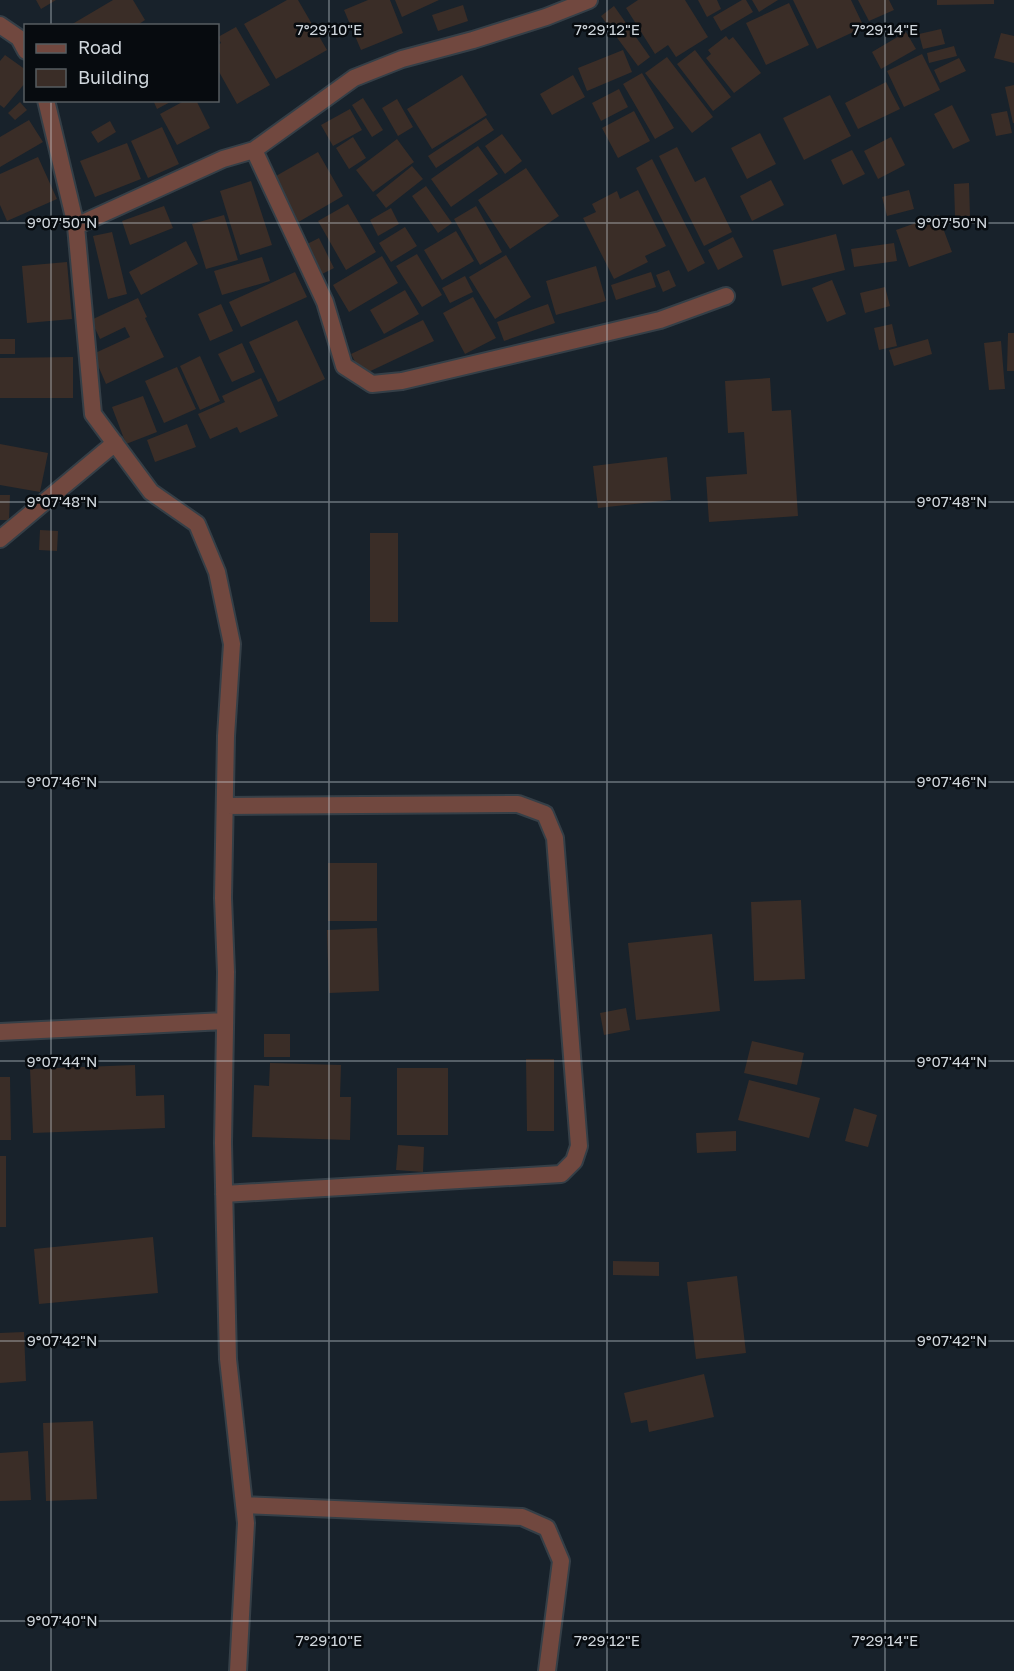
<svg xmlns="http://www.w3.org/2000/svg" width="1014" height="1671" viewBox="0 0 1014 1671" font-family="'Golos Text',sans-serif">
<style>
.building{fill:#3a2d27}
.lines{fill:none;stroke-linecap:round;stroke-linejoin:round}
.minor-casing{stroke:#353f47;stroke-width:20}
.minor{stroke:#71483f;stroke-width:16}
.ticks{fill:none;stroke:#d0d7dd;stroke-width:1.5;stroke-opacity:0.45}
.ticks-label{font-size:15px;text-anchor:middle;fill:#d0d7dd;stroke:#070b0f;stroke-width:5;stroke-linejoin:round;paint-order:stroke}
</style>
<rect width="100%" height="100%" fill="#18222b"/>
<!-- building -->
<path class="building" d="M 36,0 L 56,0 L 41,9 Z
M 113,0 L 133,0 L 145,20 L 136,26 L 69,26 Z
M 287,0 L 298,0 L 327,50 L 276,79 L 244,24 Z
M 368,0 L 390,0 L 403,33 L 361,50 L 344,10 Z
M 395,0 L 439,0 L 402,17 Z
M 638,0 L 685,0 L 708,37 L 676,57 L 668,45 L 655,54 L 626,8 Z
M 698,0 L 717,0 L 721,9 L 707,17 Z
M 742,0 L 746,0 L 753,12 L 721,31 L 713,17 Z
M 752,0 L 778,0 L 759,12 Z
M 793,0 L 851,0 L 864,27 L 817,49 Z
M 858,0 L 889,0 L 894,10 L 869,21 Z
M 937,0 L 994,0 L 994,4 L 937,5 Z
M 789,3 L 809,45 L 766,65 L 746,23 Z
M 463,5 L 468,21 L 438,31 L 432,15 Z
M 614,6 L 650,57 L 638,66 L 601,16 Z
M 236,27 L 270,85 L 237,104 L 218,70 L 218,45 L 221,43 L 218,37 Z
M 941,29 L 945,44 L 923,49 L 919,34 Z
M 906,32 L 916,49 L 881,69 L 872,52 Z
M 1001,33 L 1014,36 L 1014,63 L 994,58 Z
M 726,36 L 729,40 L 733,37 L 761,73 L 734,93 L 706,58 L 711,54 L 708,50 Z
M 954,46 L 957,56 L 929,63 L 927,53 Z
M 623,50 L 632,72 L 587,91 L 578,68 Z
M 695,50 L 731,97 L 713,111 L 677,64 Z
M 922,54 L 940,90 L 904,107 L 887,71 Z
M 5,55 L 26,70 L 26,82 L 4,108 L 0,105 L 0,61 Z
M 667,57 L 713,117 L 692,133 L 645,73 Z
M 959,58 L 966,71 L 940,83 L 934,70 Z
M 642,73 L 674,128 L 655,139 L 623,84 Z
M 462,75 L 487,115 L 432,149 L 407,109 Z
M 573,75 L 585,97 L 552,115 L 540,94 Z
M 886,82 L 900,109 L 858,129 L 845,103 Z
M 1014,85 L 1014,123 L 1013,123 L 1005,87 Z
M 619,89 L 628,107 L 601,121 L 592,103 Z
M 830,95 L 851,136 L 804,160 L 783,118 Z
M 363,98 L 383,130 L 372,137 L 352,105 Z
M 397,99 L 413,127 L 398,136 L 382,108 Z
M 153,100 L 174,100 L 157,109 Z
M 186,100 L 196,100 L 210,128 L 177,145 L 160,114 Z
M 20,102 L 27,110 L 15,120 L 8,113 Z
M 952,105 L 970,141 L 953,149 L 934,114 Z
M 350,109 L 362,130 L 333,146 L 321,125 Z
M 634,111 L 650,141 L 618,158 L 602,128 Z
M 1007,111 L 1012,133 L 996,136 L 991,114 Z
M 486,118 L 494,130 L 436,168 L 428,156 Z
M 29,120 L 43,142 L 0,167 L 0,137 Z
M 110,121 L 116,132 L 98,143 L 91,132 Z
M 162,127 L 179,164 L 148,178 L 131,141 Z
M 760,133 L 776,164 L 747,179 L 731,148 Z
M 502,134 L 522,161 L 505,174 L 485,146 Z
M 353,137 L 366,158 L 349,169 L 336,148 Z
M 891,137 L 905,165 L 878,179 L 864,151 Z
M 397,139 L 414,162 L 373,192 L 356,170 Z
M 127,143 L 141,179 L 95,197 L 80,161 Z
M 478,146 L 498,174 L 451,207 L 431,179 Z
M 677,147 L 695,182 L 705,177 L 732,232 L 704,246 L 659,156 Z
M 852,150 L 865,174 L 843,185 L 831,160 Z
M 318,152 L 343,196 L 295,224 L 269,180 Z
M 38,157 L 57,199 L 7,221 L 0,205 L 0,174 Z
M 652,159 L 705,263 L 688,272 L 636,168 Z
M 412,166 L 423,179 L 386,208 L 376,195 Z
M 526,168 L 559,216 L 510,249 L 478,200 Z
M 771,180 L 784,205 L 752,221 L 740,196 Z
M 251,181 L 272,245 L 240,255 L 220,191 Z
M 969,183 L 970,216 L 955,216 L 954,184 Z
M 426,186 L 452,223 L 438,233 L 412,196 Z
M 638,190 L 666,246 L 645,256 L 648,262 L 614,279 L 583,218 L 596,212 L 592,204 L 617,191 L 620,199 Z
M 909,190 L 914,209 L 887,216 L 882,197 Z
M 348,204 L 376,252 L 346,270 L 318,221 Z
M 164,206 L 173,228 L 130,245 L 122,221 Z
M 476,206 L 502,252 L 480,265 L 454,219 Z
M 391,208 L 399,224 L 378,236 L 370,220 Z
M 224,215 L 238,260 L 206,269 L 192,224 Z
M 938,215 L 952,252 L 909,267 L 896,230 Z
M 405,227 L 417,246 L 391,262 L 379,243 Z
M 456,231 L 474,261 L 442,280 L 424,250 Z
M 112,232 L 127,294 L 108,299 L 93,236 Z
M 836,234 L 845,270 L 782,286 L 773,250 Z
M 733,237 L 743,257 L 718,270 L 708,250 Z
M 319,238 L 334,268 L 322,274 L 307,244 Z
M 186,241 L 198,264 L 141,295 L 129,272 Z
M 894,243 L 897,261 L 854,267 L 851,249 Z
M 417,254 L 442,295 L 422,307 L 396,266 Z
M 506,255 L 531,297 L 495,319 L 469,277 Z
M 382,256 L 398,283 L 349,312 L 333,285 Z
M 262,257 L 270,281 L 222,295 L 214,271 Z
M 67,262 L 72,319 L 27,323 L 22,266 Z
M 596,266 L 606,301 L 556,315 L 546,281 Z
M 669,270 L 676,286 L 663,292 L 656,275 Z
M 295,272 L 307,297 L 241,327 L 229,302 Z
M 651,272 L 656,287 L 616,300 L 611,285 Z
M 465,276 L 473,292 L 450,303 L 442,288 Z
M 832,280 L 846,314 L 827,322 L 812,288 Z
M 885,287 L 890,306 L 865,313 L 860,293 Z
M 405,290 L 419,314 L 384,334 L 370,310 Z
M 473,297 L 496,338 L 465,354 L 443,313 Z
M 138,298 L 147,317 L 145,318 L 164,357 L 106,384 L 93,354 L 130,337 L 125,327 L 100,339 L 91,320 Z
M 221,304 L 233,331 L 210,341 L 198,314 Z
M 548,304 L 555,323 L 504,341 L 497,322 Z
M 297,320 L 325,379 L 278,402 L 249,342 Z
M 423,320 L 434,341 L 362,375 L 351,354 Z
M 892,324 L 897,346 L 879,350 L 874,328 Z
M 1008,333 L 1014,333 L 1014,371 L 1007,371 Z
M 0,339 L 15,339 L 15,354 L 0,354 Z
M 928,339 L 932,354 L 894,366 L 889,350 Z
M 1001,341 L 1005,389 L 989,390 L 984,343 Z
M 242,343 L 255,372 L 232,382 L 218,354 Z
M 200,356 L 220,401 L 200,410 L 180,366 Z
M 73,357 L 73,398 L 0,398 L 0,358 Z
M 177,367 L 196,409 L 164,423 L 145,381 Z
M 261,378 L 278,416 L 240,433 L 237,427 L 210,439 L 198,414 L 225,402 L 222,396 Z
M 770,378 L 772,411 L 791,410 L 798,516 L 709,522 L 706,477 L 747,474 L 744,432 L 728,433 L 725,381 Z
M 143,396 L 157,432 L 126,444 L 112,407 Z
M 187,424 L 196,447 L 155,462 L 147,440 Z
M 0,444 L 48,453 L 40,492 L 0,485 Z
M 667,457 L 671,500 L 598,508 L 593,466 Z
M 0,495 L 10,495 L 9,520 L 0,520 Z
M 40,530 L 58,531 L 57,551 L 39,550 Z
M 370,533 L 398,533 L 398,622 L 370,622 Z
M 328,863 L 377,863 L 377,921 L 328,921 Z
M 801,900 L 805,979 L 754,981 L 751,902 Z
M 377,928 L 379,991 L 329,993 L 327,930 Z
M 712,934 L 720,1011 L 636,1020 L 628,943 Z
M 626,1008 L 630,1030 L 604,1035 L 600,1013 Z
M 264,1034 L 290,1034 L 290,1057 L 264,1057 Z
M 752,1041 L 804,1053 L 797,1085 L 744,1073 Z
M 526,1059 L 554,1059 L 554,1131 L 527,1131 Z
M 270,1063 L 341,1065 L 340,1097 L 351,1097 L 350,1140 L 252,1137 L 254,1085 L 269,1086 Z
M 135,1065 L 136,1096 L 164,1095 L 165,1128 L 33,1133 L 30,1069 Z
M 397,1068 L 448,1068 L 448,1135 L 397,1135 Z
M 0,1077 L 10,1077 L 11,1140 L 0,1140 Z
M 749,1080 L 820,1098 L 809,1138 L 738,1120 Z
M 854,1108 L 877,1115 L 868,1147 L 845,1141 Z
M 736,1131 L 736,1151 L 697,1153 L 696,1133 Z
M 398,1145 L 424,1147 L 423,1172 L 396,1170 Z
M 0,1156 L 6,1156 L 6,1227 L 0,1227 Z
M 153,1237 L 158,1293 L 39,1304 L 34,1249 Z
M 613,1261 L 659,1262 L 659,1276 L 613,1275 Z
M 737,1276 L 746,1353 L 696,1359 L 687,1282 Z
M 24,1332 L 26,1381 L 0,1383 L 0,1333 Z
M 704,1374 L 714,1417 L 649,1432 L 647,1420 L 631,1423 L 624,1393 Z
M 93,1421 L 97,1499 L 46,1501 L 43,1423 Z
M 28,1451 L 31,1500 L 0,1501 L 0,1453 Z"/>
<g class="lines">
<defs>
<path id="minor" d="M 0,25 L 19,38 L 26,51
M 46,100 L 76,226 L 93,414 L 151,492 L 197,524 L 217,572 L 232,644 L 226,736 L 223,898 L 226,972 L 223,1143 L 228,1359 L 246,1523 L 238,1671
M 254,150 L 325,302 L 344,366 L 372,384 L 402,381 L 660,320 L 726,296
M 76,226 L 223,159 L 254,150 L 354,78 L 402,59 L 473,40 L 546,17 L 589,0
M 0,539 L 115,443
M 0,1032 L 225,1021
M 224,1194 L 561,1174 L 574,1161 L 579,1146 L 555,838 L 545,814 L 518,804 L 225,806
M 244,1505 L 522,1517 L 547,1528 L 561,1561 L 547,1671"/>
</defs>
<!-- minor casing -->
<use href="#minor" class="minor-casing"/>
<!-- minor -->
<use href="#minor" class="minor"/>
</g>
<!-- ticks -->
<path class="ticks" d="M 51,0 L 51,26M 329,0 L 329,1671M 607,0 L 607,1671M 885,0 L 885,1671M 51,100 L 51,1671M 0,223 L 1014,223M 0,502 L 1014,502M 0,782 L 1014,782M 0,1061 L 1014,1061M 0,1341 L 1014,1341M 0,1621 L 1014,1621"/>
<g class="ticks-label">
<text x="329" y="35">7°29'10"E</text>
<text x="607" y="35">7°29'12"E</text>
<text x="885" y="35">7°29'14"E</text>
<text x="62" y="228">9°07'50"N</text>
<text x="952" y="228">9°07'50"N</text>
<text x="62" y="507">9°07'48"N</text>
<text x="952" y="507">9°07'48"N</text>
<text x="62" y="787">9°07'46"N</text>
<text x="952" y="787">9°07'46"N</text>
<text x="62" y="1067">9°07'44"N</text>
<text x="952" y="1067">9°07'44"N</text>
<text x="62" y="1346">9°07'42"N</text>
<text x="952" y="1346">9°07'42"N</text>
<text x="62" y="1626">9°07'40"N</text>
<text x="329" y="1646">7°29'10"E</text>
<text x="607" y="1646">7°29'12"E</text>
<text x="885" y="1646">7°29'14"E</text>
</g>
<!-- legend -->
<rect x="24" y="24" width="195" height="78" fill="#070b0f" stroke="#575d61" stroke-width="1.5"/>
<rect x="36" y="44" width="30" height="9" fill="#71483f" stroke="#575d61" stroke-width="1.5"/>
<text x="78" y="54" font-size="18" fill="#d0d7dd">Road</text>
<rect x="36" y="69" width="30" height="18" fill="#3a2d27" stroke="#575d61" stroke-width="1.5"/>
<text x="78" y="84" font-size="18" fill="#d0d7dd">Building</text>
</svg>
